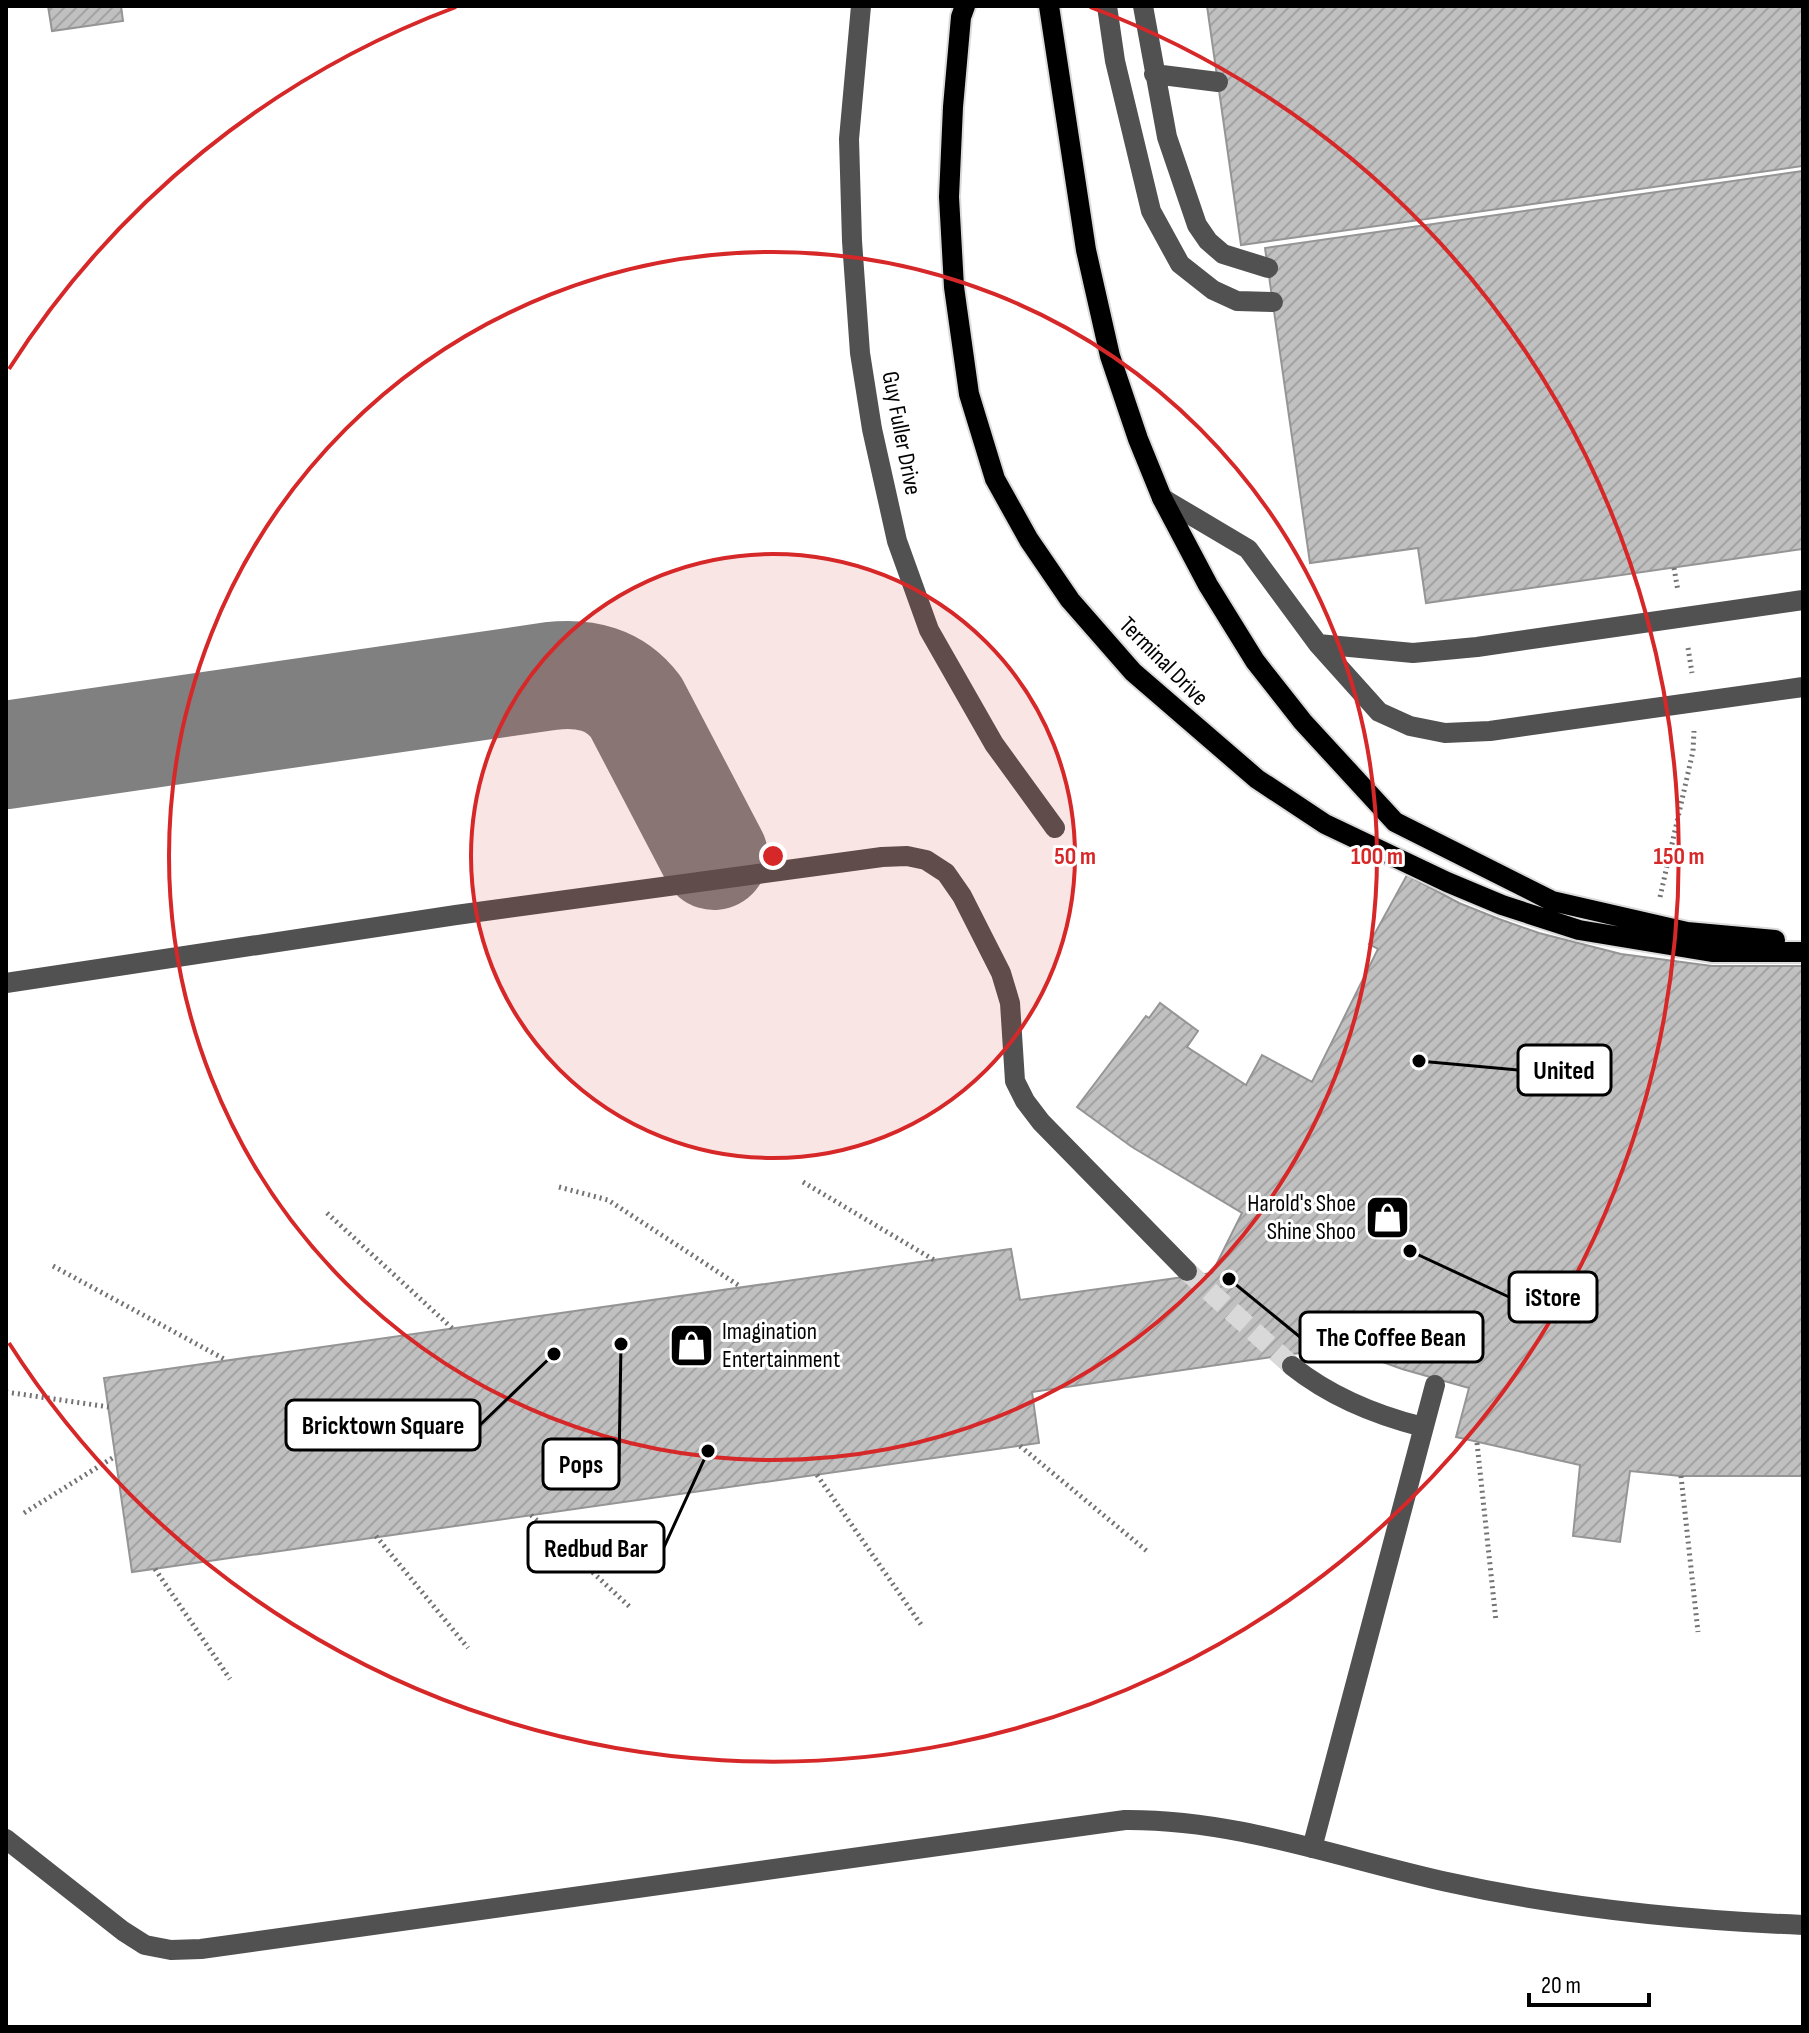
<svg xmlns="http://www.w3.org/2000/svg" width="1809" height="2033" viewBox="0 0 1809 2033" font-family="'Sofia Sans Condensed',sans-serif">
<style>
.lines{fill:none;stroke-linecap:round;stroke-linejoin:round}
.taxiway{stroke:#808080;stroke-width:108}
.building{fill:url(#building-hatch);stroke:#959595;stroke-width:2}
.minor-tunnel{stroke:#d9d9d9;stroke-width:20;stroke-dasharray:20 10;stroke-linecap:butt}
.major-casing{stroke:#dbdbdb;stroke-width:24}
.path{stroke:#737373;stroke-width:5;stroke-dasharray:2 4;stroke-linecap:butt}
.minor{stroke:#515151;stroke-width:20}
.major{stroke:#000;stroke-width:20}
.ring{fill:none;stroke:#d62828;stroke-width:4}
.labels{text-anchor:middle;stroke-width:6;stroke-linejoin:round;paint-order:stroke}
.street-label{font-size:24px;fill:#000;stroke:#fff}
.poi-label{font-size:24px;fill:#000;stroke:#fff;text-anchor:end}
.centre{fill:#d62828;stroke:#fff;stroke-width:4}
.ring-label{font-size:24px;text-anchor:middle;font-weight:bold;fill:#d62828;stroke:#fff;stroke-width:6;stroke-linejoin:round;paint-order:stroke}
.leader{fill:none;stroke:#000;stroke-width:3}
.callout-dot{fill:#000;stroke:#fff;stroke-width:3}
.callout{fill:#fff;stroke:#000;stroke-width:3}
.callout-label{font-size:26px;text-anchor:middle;font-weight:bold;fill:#000}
</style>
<defs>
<pattern id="building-hatch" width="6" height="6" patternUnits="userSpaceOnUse" patternTransform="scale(2)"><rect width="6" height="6" fill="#c0c0c0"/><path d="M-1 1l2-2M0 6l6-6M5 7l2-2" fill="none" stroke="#a3a3a3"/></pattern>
</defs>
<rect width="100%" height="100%" fill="#fff"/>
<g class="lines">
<!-- taxiway -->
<path class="taxiway" d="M 6,755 L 551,676 C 585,672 615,679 636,707 L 714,856"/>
</g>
<!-- building -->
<path class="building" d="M 48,6 L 121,6 L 123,21 L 52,31 Z
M 1207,6 L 1803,6 L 1803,166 L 1241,245 Z
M 1803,171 L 1803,549 L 1426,603 L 1418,548 L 1310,563 L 1265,248 Z
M 1407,875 L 1459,903 L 1499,919 L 1539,933 L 1621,954 L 1712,966 L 1803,966 L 1803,1476 L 1681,1476 L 1630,1471 L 1620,1542 L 1573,1536 L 1580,1465 L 1456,1437 L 1469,1388 L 1402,1369 L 1341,1347 L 1032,1392 L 1039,1443 L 132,1572 L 104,1378 L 1011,1249 L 1020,1300 L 1212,1273 L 1242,1213 L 1132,1147 L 1077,1107 L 1146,1016 L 1149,1018 L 1160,1003 L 1198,1031 L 1187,1047 L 1246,1085 L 1262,1055 L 1312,1082 L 1378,949 L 1369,944 Z"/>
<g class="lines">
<!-- minor-tunnel -->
<path class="minor-tunnel" d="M 1187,1271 L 1292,1366"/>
<defs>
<path id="major" d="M 965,6 L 961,17 L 953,107 L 949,197 L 954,287 L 969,394 L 995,479 L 1029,540 L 1070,600 L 1133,672 L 1257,779 L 1325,824 L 1447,882 L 1502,905 L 1579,930 L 1712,952 L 1803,952
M 1049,6 L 1086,250 L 1110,356 L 1138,439 L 1162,498 L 1208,585 L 1255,661 L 1303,722 L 1395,822 L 1552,901 L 1687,932 L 1775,940"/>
</defs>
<!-- major casing -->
<use href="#major" class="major-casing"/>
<!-- path -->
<path class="path" d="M 1674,568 L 1678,591
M 1688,648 L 1692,673
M 1660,897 L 1693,751 L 1694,731
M 803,1182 L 934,1260
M 559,1187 L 608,1200 L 741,1287
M 327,1213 L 453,1329
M 53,1266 L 226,1360
M 6,1392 L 109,1407
M 1477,1443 L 1496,1621
M 1020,1446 L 1148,1552
M 817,1475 L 922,1626
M 1681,1476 L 1698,1632
M 24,1513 L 114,1457
M 531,1515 L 632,1609
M 376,1536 L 468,1648
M 155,1569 L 230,1679"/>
<!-- minor -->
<path class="minor" d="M 861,6 L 849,139 L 852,241 L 860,353 L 872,429 L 897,541 L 929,630 L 994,744 L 1055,828
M 1107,6 L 1115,61 L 1151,211 L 1180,264 L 1213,290 L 1237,301 L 1273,302
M 1143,6 L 1167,137 L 1197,225 L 1208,241 L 1223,254 L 1268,268
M 1154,74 L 1218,82
M 1162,498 L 1248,549 L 1318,644 L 1379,712 L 1410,726 L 1445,733 L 1490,731 L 1803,687
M 1318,644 L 1413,653 L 1477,647 L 1803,600
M 6,983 L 456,915 L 882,857 L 907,856 L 926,860 L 946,873 L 962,896 L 1001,973 L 1010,1003 L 1015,1081 L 1025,1101 L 1041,1122 L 1187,1271
M 1292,1366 C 1331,1397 1375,1415 1423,1427
M 6,1839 L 123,1931 L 145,1945 L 171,1950 L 201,1949 L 1125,1820 C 1236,1819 1339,1858 1447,1882 C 1564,1908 1683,1920 1803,1925
M 1312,1848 L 1435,1385"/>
<!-- major -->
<use href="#major" class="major"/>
</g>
<!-- distance rings -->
<circle cx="773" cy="856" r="302" fill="#d62828" fill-opacity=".12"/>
<g class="ring">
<circle cx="773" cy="856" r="302"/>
<circle cx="773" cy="856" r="604"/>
<path d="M9 369A906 906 0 0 1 456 7M1090 7A906 906 0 1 1 9 1343"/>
</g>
<!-- icons -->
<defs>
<symbol id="shop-square" viewBox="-11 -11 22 22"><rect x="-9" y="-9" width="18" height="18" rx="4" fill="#000" stroke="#fff"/><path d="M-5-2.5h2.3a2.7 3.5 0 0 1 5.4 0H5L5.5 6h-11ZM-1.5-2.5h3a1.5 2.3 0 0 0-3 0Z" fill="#fff"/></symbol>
</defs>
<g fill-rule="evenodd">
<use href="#shop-square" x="1362" y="1192" width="51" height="51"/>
<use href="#shop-square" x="666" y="1320" width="51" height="51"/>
</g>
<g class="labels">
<!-- street labels -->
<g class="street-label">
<text transform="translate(902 433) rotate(79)" y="8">Guy Fuller Drive</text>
<text transform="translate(1164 661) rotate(45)" y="8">Terminal Drive</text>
</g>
<!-- poi labels -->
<g class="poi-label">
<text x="1356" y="1211">Harold's Shoe<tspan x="1356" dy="28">Shine Shoo</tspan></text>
<text x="722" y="1339" text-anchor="start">Imagination<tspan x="722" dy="28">Entertainment</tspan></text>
</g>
</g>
<circle cx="773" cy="856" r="12" class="centre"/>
<g class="ring-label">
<text x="1075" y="864">50 m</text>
<text x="1377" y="864">100 m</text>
<text x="1679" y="864">150 m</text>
</g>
<!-- callouts -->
<path class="leader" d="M1419 1061L1518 1070M1410 1251L1509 1297M1229 1279L1300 1337M554 1354L480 1425M621 1344L619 1464M708 1451L664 1547"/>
<g class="callout-dot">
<circle cx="1419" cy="1061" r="8"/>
<circle cx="1410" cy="1251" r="8"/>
<circle cx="1229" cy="1279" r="8"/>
<circle cx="554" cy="1354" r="8"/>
<circle cx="621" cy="1344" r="8"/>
<circle cx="708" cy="1451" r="8"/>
</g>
<g class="callout">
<rect x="1518" y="1045" width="93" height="50" rx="8"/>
<rect x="1509" y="1272" width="88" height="50" rx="8"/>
<rect x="1300" y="1312" width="183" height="50" rx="8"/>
<rect x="286" y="1400" width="194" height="50" rx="8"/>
<rect x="543" y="1439" width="76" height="50" rx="8"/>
<rect x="528" y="1522" width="136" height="50" rx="8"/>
</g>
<g class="callout-label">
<text x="1564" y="1079">United</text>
<text x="1553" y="1306">iStore</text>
<text x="1391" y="1346">The Coffee Bean</text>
<text x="383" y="1434">Bricktown Square</text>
<text x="581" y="1473">Pops</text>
<text x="596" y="1557">Redbud Bar</text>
</g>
<!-- border -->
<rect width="1809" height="2033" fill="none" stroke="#000000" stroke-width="16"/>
<!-- scale -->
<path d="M1529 1993v12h120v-12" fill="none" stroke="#000000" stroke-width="4"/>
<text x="1541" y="1993" font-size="24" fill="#000000" stroke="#ffffff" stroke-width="6" paint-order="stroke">20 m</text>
</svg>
